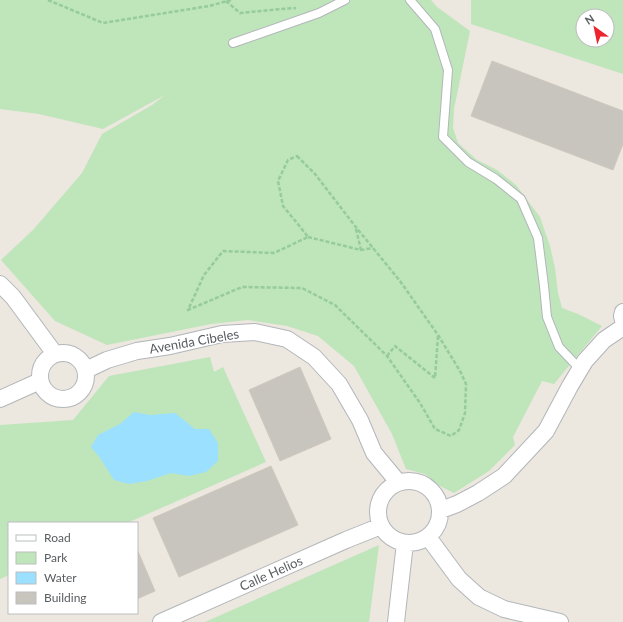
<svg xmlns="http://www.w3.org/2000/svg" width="623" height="622" viewBox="0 0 623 622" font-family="Lato,sans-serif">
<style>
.green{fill:#bfe5ba;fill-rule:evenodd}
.water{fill:#9be0ff}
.building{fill:#c8c4be;stroke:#d0c8bd}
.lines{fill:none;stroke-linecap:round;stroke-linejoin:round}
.lane-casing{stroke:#b2b6ba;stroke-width:10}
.street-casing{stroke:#b2b6ba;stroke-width:18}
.path{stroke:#95cb9d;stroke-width:2.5;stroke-dasharray:4 2;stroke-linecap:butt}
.lane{stroke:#fff;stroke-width:8}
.street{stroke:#fff;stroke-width:16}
.labels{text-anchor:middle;stroke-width:3;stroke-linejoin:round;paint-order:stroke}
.street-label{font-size:13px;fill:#585d60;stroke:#fff}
</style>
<rect width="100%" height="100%" fill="#ece7df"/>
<!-- green -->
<path class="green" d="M 0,0 L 431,0 L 437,7 L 470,31 L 454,109 L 453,128 L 458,143 L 477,160 L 497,170 L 516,185 L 540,217 L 550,246 L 555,268 L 558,293 L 562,308 L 578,314 L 602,326 L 554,384 L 542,381 L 513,437 L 515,445 L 489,471 L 454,493 L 438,485 L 425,474 L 406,469 L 392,434 L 354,366 L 318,336 L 287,326 L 248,320 L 211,324 L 107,345 L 55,321 L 1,260 L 33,230 L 82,173 L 102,134 L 152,105 L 165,95 L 103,129 L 39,114 L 0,109 Z
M 471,0 L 623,0 L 623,74 L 471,24 ZM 583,16 L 607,16 L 607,40 L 583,40 Z
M 210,357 L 214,372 L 223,367 L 266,462 L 127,523 L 9,523 L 9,575 L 0,579 L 0,425 L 73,420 L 109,376 Z
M 379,545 L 369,622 L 205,622 Z"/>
<!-- water -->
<path class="water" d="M 134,412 L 150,415 L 175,413 L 195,429 L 209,429 L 218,443 L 218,461 L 206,472 L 189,476 L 171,473 L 147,481 L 129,484 L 114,480 L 100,458 L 91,447 L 98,435 L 120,424 Z"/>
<!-- building -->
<path class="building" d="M 492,61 L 623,111 L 623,144 L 613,170 L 471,116 Z
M 300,367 L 331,439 L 280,461 L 249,390 Z
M 271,466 L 298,525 L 179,577 L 153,518 Z
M 137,549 L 155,591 L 137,599 Z"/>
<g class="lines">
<defs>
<path id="lane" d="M 410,0 L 435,29 L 448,70 L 443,137 L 468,162 L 496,179 L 521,199 L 538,238 L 544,286 L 547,317 L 559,347 L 580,369
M 233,43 L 319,13 L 345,0"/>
<path id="street" d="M 0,284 L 13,297 L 55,354
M 623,312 L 622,316 L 623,320
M40 376a23 23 0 1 1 46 0a23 23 0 1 1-46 0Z
M 86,370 L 107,360 L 137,351 L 170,346 L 222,334 L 255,332 L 287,339 L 314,357 L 339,384 L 360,420 L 374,453 L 398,482
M 0,399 L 40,381
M378 512a31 31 0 1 1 62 0a31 31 0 1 1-62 0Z
M 441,510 L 457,504 L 478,493 L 504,476 L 546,431 L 570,386 L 585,361 L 604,340 L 623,327
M 428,537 L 459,579 L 479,597 L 504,609 L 560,622
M 161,622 L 346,540 L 381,526
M 396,622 L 405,543"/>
</defs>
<!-- lane casing -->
<use href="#lane" class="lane-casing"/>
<!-- street casing -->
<use href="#street" class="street-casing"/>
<!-- path -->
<path class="path" d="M 48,0 L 103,23 L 209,6 L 231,0
M 226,1 L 240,13 L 281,9 L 296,8
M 297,156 L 315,174 L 355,226 L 400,281 L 438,335 L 460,371 L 466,384 L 465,413 L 459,430 L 451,436 L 435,429 L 420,403 L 387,356 L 335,305 L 302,288 L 242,287 L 188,310 L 204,275 L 223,251 L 274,253 L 308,237 L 297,223 L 283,206 L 278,181 L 288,160 Z
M 356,229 L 361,250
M 308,237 L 361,250 L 373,248
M 387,356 L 395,346 L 435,378 L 438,336"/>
<!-- lane -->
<use href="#lane" class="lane"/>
<!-- street -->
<use href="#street" class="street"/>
</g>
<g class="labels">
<!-- street labels -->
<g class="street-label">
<text transform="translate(194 341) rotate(-10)" y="5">Avenida Cibeles</text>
<text transform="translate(271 573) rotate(-24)" y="5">Calle Helios</text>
</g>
</g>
<!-- legend -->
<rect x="8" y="522" width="130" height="92" fill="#ffffff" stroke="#bcbebf"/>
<rect x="16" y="535" width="20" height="6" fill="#ffffff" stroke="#bcbebf"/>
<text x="44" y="542" font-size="12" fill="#585d60">Road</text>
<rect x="16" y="552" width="20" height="12" fill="#bfe5ba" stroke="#bcbebf"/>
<text x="44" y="562" font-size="12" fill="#585d60">Park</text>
<rect x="16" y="572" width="20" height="12" fill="#9be0ff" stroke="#bcbebf"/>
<text x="44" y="582" font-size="12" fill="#585d60">Water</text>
<rect x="16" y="592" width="20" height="12" fill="#c8c4be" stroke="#bcbebf"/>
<text x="44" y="602" font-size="12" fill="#585d60">Building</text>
<!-- north arrow -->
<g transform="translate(595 28) rotate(327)"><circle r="19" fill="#ffffff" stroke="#bcbebf"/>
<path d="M0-3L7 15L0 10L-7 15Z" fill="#ed242e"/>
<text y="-6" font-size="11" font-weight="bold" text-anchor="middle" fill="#585d60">N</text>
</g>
</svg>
